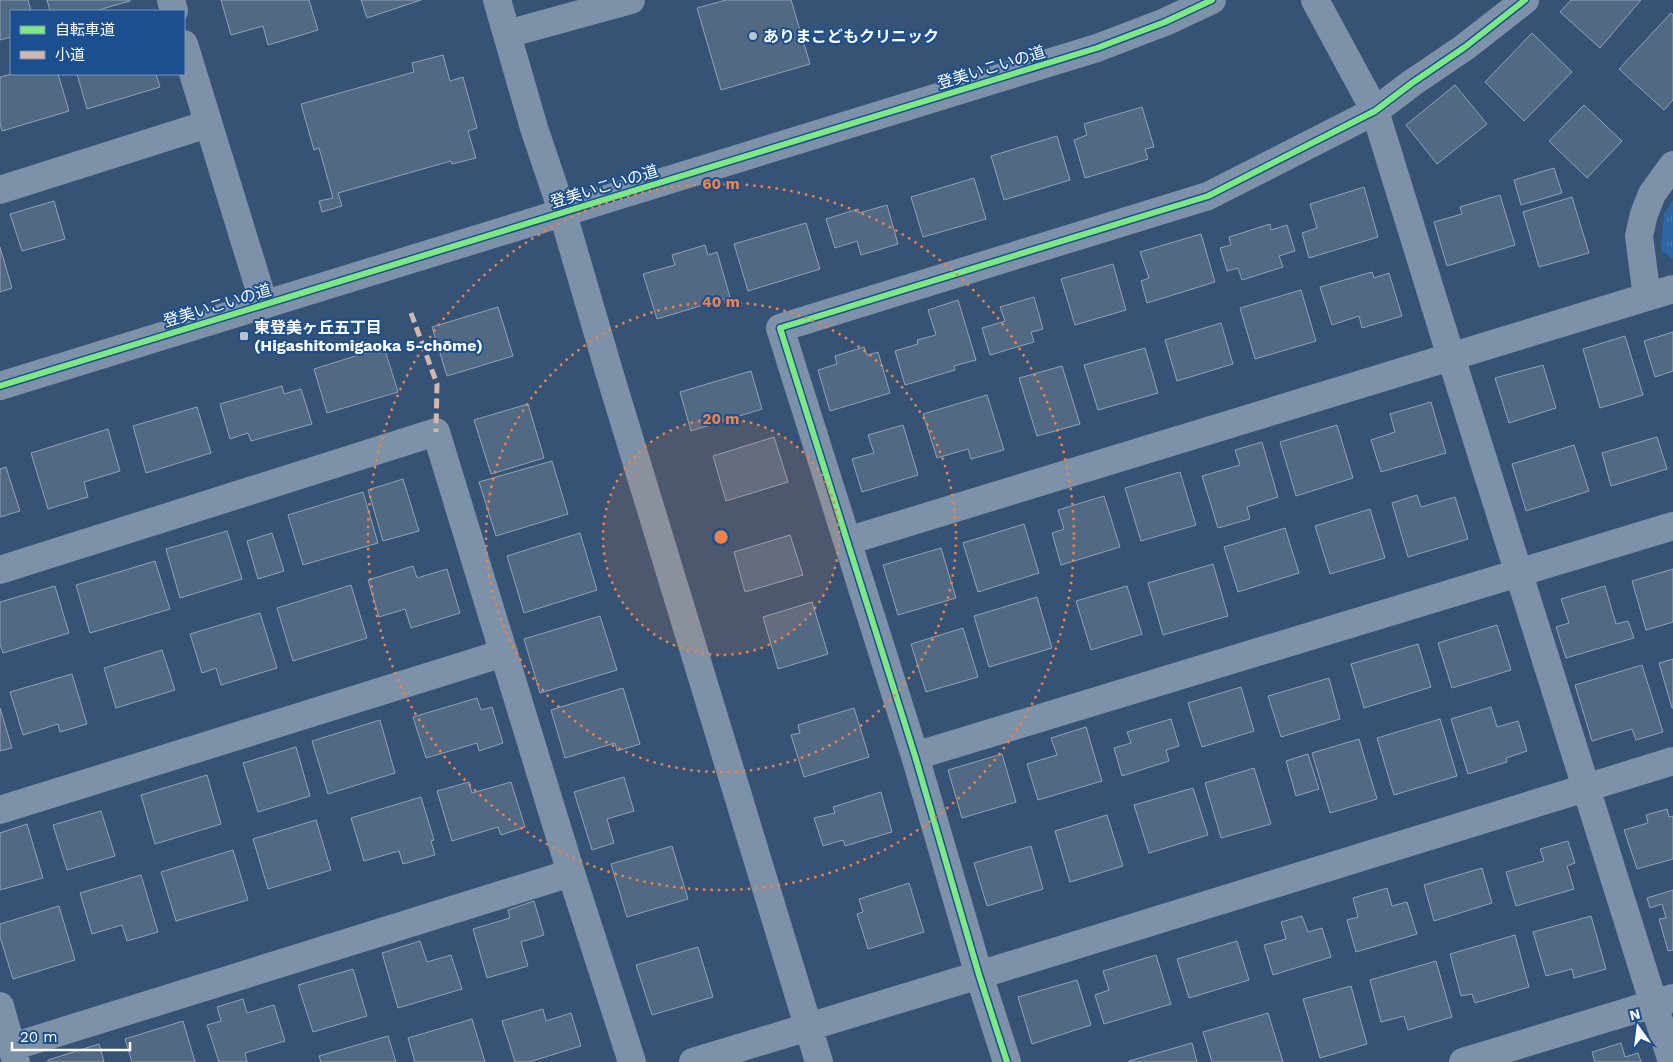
<svg xmlns="http://www.w3.org/2000/svg" width="1673" height="1062" viewBox="0 0 1673 1062" font-family="'Work Sans','Noto Sans JP',sans-serif">
<style>
.grass{fill:url(#grass-tufts)}
.building{fill:#526984;stroke:#92a2b6}
.lines{fill:none;stroke-linecap:round;stroke-linejoin:round}
.minor{stroke:#7d92a8;stroke-width:28}
.quiet{stroke:#d1b7ad;stroke-width:5;stroke-dasharray:10 5;stroke-linecap:butt}
.cycleway-casing{stroke:#1b4f8f;stroke-width:9}
.cycleway{stroke:#7ce984;stroke-width:6}
.ring{fill:none;stroke:#ee8249;stroke-width:2.5;stroke-dasharray:2.5 5}
.poi-dot{fill:#b9c2ce;stroke:#1b4f8f;stroke-width:2}
.labels{text-anchor:middle;stroke-width:4;stroke-linejoin:round;paint-order:stroke}
.poi-label{font-size:16px;font-weight:bold;fill:#fff;stroke:#1b4f8f;text-anchor:start}
.street-label{font-size:16px;fill:#fff;stroke:#1b4f8f}
.centre{fill:#ee8249;stroke:#1b4f8f;stroke-width:2.5}
.ring-label{font-size:15px;text-anchor:middle;font-weight:bold;fill:#ee8249;stroke:#1b4f8f;stroke-width:4;stroke-linejoin:round;paint-order:stroke}
</style>
<defs>
<pattern id="grass-tufts" width="24" height="20" patternUnits="userSpaceOnUse" patternTransform="scale(1.25)"><rect width="24" height="20" fill="#2f66a5"/><path d="M3 7l-1-3M5 7V3M7 7l1-3M15 17l-1-3M17 17v-4M19 17l1-3" fill="none" stroke="#4e7db2"/></pattern>
</defs>
<rect width="100%" height="100%" fill="#365274"/>
<!-- grass -->
<path class="grass" d="M 1673,200 L 1673,259 L 1661,250 L 1664,214 Z"/>
<!-- building -->
<path class="building" d="M 0,0 L 28,0 L 31,11 L 11,11 L 11,37 L 0,40 Z
M 47,0 L 130,0 L 130,1 L 95,11 L 50,11 Z
M 221,0 L 309,0 L 318,30 L 268,45 L 263,26 L 231,35 Z
M 361,0 L 421,0 L 367,18 Z
M 726,0 L 791,0 L 810,64 L 721,90 L 697,8 Z
M 1571,0 L 1641,0 L 1600,48 L 1560,12 Z
M 1671,13 L 1673,15 L 1673,100 L 1664,110 L 1619,69 Z
M 1532,33 L 1572,72 L 1524,121 L 1485,82 Z
M 443,55 L 450,81 L 463,77 L 477,128 L 468,131 L 476,158 L 452,164 L 451,161 L 338,193 L 342,206 L 322,212 L 319,201 L 333,198 L 319,148 L 314,150 L 301,104 L 414,72 L 412,63 Z
M 12,74 L 58,74 L 69,111 L 2,131 L 0,123 L 0,77 Z
M 77,74 L 156,74 L 160,87 L 87,109 Z
M 1455,85 L 1487,124 L 1437,164 L 1406,125 Z
M 1584,105 L 1622,141 L 1587,178 L 1549,141 Z
M 1142,107 L 1154,147 L 1145,149 L 1148,159 L 1085,178 L 1074,140 L 1087,135 L 1084,124 Z
M 1057,136 L 1070,180 L 1004,200 L 991,156 Z
M 1554,168 L 1562,193 L 1521,205 L 1514,180 Z
M 974,178 L 986,219 L 923,237 L 911,197 Z
M 1364,187 L 1378,237 L 1309,258 L 1302,233 L 1317,228 L 1310,204 Z
M 1500,195 L 1515,245 L 1447,266 L 1434,222 L 1462,214 L 1460,207 Z
M 1572,197 L 1589,253 L 1539,267 L 1523,212 Z
M 54,201 L 65,239 L 22,251 L 10,214 Z
M 887,205 L 898,244 L 861,255 L 857,241 L 835,248 L 826,219 L 858,209 L 859,213 Z
M 806,223 L 820,269 L 748,291 L 734,244 Z
M 1270,224 L 1271,230 L 1287,225 L 1295,251 L 1279,256 L 1283,267 L 1242,280 L 1238,268 L 1227,271 L 1220,248 L 1231,245 L 1229,237 Z
M 1201,234 L 1215,282 L 1147,303 L 1141,281 L 1149,278 L 1140,252 Z
M 705,245 L 708,255 L 717,252 L 730,297 L 657,319 L 643,274 L 675,265 L 672,255 Z
M 0,247 L 12,288 L 0,292 Z
M 1113,264 L 1126,310 L 1075,325 L 1061,279 Z
M 1372,272 L 1374,278 L 1389,273 L 1402,316 L 1362,328 L 1359,316 L 1332,325 L 1320,287 Z
M 1301,290 L 1316,341 L 1255,359 L 1240,308 Z
M 1034,297 L 1043,329 L 1031,332 L 1034,342 L 990,355 L 982,328 L 1005,321 L 1000,307 Z
M 958,300 L 976,360 L 954,366 L 955,370 L 905,385 L 895,351 L 918,344 L 917,340 L 936,335 L 928,310 Z
M 498,307 L 513,356 L 447,376 L 432,327 Z
M 1221,323 L 1233,364 L 1177,381 L 1165,340 Z
M 1673,332 L 1673,371 L 1655,377 L 1644,341 Z
M 1625,336 L 1643,395 L 1600,408 L 1583,349 Z
M 384,347 L 398,392 L 327,413 L 314,369 Z
M 864,347 L 867,355 L 878,352 L 890,393 L 830,411 L 818,370 L 837,364 L 835,356 Z
M 1145,348 L 1158,393 L 1098,410 L 1084,365 Z
M 1543,365 L 1556,408 L 1509,423 L 1495,378 Z
M 1062,366 L 1080,424 L 1037,436 L 1019,378 Z
M 751,371 L 762,409 L 691,431 L 680,392 Z
M 282,386 L 284,394 L 301,389 L 312,424 L 251,441 L 248,433 L 230,439 L 220,404 Z
M 987,395 L 1004,450 L 971,459 L 968,449 L 937,458 L 923,414 Z
M 1431,402 L 1446,453 L 1381,472 L 1371,440 L 1395,432 L 1390,414 Z
M 528,404 L 544,458 L 491,474 L 474,420 Z
M 197,407 L 211,453 L 146,473 L 133,426 Z
M 903,425 L 918,475 L 862,492 L 852,459 L 874,453 L 868,435 Z
M 1337,425 L 1353,478 L 1296,496 L 1280,442 Z
M 108,429 L 120,471 L 84,482 L 88,497 L 48,509 L 31,453 Z
M 774,437 L 788,482 L 726,501 L 713,456 Z
M 1657,437 L 1667,469 L 1611,486 L 1602,453 Z
M 1262,442 L 1278,497 L 1247,507 L 1250,519 L 1218,528 L 1202,476 L 1240,465 L 1235,450 Z
M 1574,445 L 1589,491 L 1526,511 L 1512,464 Z
M 552,461 L 568,514 L 496,536 L 479,482 Z
M 6,467 L 20,511 L 0,517 L 0,469 Z
M 1180,472 L 1196,525 L 1141,541 L 1125,488 Z
M 403,479 L 419,531 L 383,541 L 368,490 Z
M 363,492 L 378,543 L 303,565 L 288,515 Z
M 1417,495 L 1421,507 L 1455,497 L 1468,539 L 1408,557 L 1392,503 Z
M 1104,496 L 1120,547 L 1061,565 L 1052,533 L 1064,529 L 1058,510 Z
M 1370,509 L 1385,558 L 1330,574 L 1315,526 Z
M 1024,524 L 1039,573 L 978,592 L 963,543 Z
M 1285,528 L 1299,573 L 1238,592 L 1224,547 Z
M 227,531 L 242,579 L 180,598 L 166,549 Z
M 272,533 L 284,571 L 258,579 L 247,541 Z
M 580,533 L 597,590 L 524,613 L 507,556 Z
M 790,535 L 803,575 L 745,592 L 734,552 Z
M 941,548 L 956,598 L 898,615 L 883,565 Z
M 155,561 L 170,609 L 90,633 L 76,585 Z
M 1213,564 L 1228,616 L 1163,635 L 1148,583 Z
M 413,566 L 417,578 L 447,569 L 460,613 L 411,628 L 405,609 L 379,617 L 368,580 Z
M 1673,569 L 1673,622 L 1646,630 L 1632,581 Z
M 351,585 L 367,638 L 293,661 L 277,608 Z
M 55,586 L 69,633 L 3,653 L 0,644 L 0,602 Z
M 1127,586 L 1142,634 L 1091,650 L 1076,601 Z
M 1605,586 L 1616,624 L 1628,621 L 1634,638 L 1566,658 L 1556,627 L 1569,623 L 1561,599 Z
M 1037,597 L 1052,648 L 989,667 L 974,616 Z
M 812,602 L 828,654 L 778,669 L 763,617 Z
M 260,613 L 277,668 L 221,685 L 216,668 L 202,673 L 190,634 Z
M 600,616 L 617,670 L 540,693 L 524,639 Z
M 1497,625 L 1511,670 L 1452,688 L 1438,643 Z
M 963,628 L 978,677 L 926,692 L 911,644 Z
M 1418,644 L 1431,687 L 1364,708 L 1351,664 Z
M 162,650 L 175,690 L 116,708 L 104,668 Z
M 1673,659 L 1673,708 L 1672,708 L 1659,663 Z
M 1642,665 L 1663,732 L 1636,740 L 1632,729 L 1592,741 L 1575,685 Z
M 72,674 L 87,724 L 60,732 L 58,724 L 23,735 L 10,692 Z
M 1329,678 L 1340,719 L 1281,737 L 1268,696 Z
M 1241,687 L 1254,731 L 1202,747 L 1188,703 Z
M 623,688 L 640,744 L 617,751 L 615,743 L 565,758 L 551,710 Z
M 477,698 L 481,710 L 492,707 L 503,743 L 479,751 L 477,743 L 426,758 L 413,717 Z
M 1491,707 L 1497,727 L 1518,721 L 1527,751 L 1506,758 L 1507,762 L 1468,774 L 1451,719 Z
M 0,708 L 12,748 L 0,751 Z
M 854,708 L 869,757 L 804,777 L 791,735 L 800,733 L 798,725 Z
M 1171,719 L 1179,746 L 1166,750 L 1169,761 L 1122,776 L 1114,748 L 1131,743 L 1127,732 Z
M 1440,719 L 1457,776 L 1394,795 L 1377,738 Z
M 380,720 L 395,773 L 328,794 L 312,741 Z
M 1086,727 L 1102,781 L 1038,800 L 1027,764 L 1057,755 L 1051,738 Z
M 1359,739 L 1377,799 L 1330,813 L 1312,753 Z
M 296,747 L 310,796 L 258,812 L 243,763 Z
M 1002,754 L 1016,802 L 962,818 L 948,770 Z
M 1308,754 L 1319,789 L 1296,796 L 1286,761 Z
M 1254,768 L 1271,824 L 1221,838 L 1205,783 Z
M 207,775 L 221,824 L 155,844 L 141,795 Z
M 624,777 L 634,811 L 607,819 L 614,843 L 592,850 L 574,792 Z
M 469,782 L 472,793 L 511,782 L 525,827 L 501,835 L 498,827 L 452,841 L 437,791 Z
M 1193,788 L 1208,835 L 1149,853 L 1134,805 Z
M 881,792 L 892,832 L 845,846 L 843,840 L 823,846 L 814,818 L 835,813 L 833,807 Z
M 421,797 L 434,840 L 431,841 L 435,855 L 403,864 L 399,851 L 364,861 L 351,818 Z
M 1667,809 L 1669,817 L 1673,816 L 1673,859 L 1637,869 L 1624,830 L 1648,823 L 1646,815 Z
M 101,811 L 115,856 L 67,870 L 53,825 Z
M 1107,815 L 1123,866 L 1070,882 L 1055,831 Z
M 316,820 L 331,870 L 268,889 L 253,839 Z
M 27,824 L 43,878 L 0,890 L 0,833 Z
M 1568,841 L 1575,863 L 1567,866 L 1574,889 L 1516,906 L 1506,872 L 1544,861 L 1540,849 Z
M 672,846 L 688,899 L 627,917 L 611,864 Z
M 1031,846 L 1043,889 L 987,906 L 974,863 Z
M 233,850 L 248,900 L 176,921 L 161,872 Z
M 1482,868 L 1492,903 L 1434,921 L 1424,885 Z
M 141,875 L 158,932 L 127,941 L 122,925 L 92,934 L 80,893 Z
M 909,883 L 924,932 L 868,949 L 857,914 L 863,912 L 859,899 Z
M 1387,888 L 1392,906 L 1407,902 L 1417,934 L 1356,952 L 1347,920 L 1358,917 L 1353,898 Z
M 1673,890 L 1673,950 L 1668,951 L 1659,919 L 1666,918 L 1662,904 L 1650,908 L 1647,898 Z
M 534,901 L 544,935 L 521,942 L 528,966 L 487,978 L 473,929 L 510,918 L 508,910 Z
M 59,906 L 75,960 L 13,979 L 0,937 L 0,924 Z
M 1302,916 L 1308,932 L 1322,928 L 1331,957 L 1273,975 L 1264,945 L 1286,939 L 1281,922 Z
M 1591,916 L 1606,969 L 1574,978 L 1572,969 L 1546,976 L 1533,932 Z
M 1515,935 L 1529,987 L 1475,1003 L 1472,994 L 1461,996 L 1450,954 Z
M 420,941 L 427,962 L 451,955 L 462,989 L 398,1008 L 382,953 Z
M 1237,941 L 1249,980 L 1189,998 L 1177,959 Z
M 698,947 L 713,997 L 652,1015 L 636,965 Z
M 1156,955 L 1171,1004 L 1104,1024 L 1095,995 L 1109,990 L 1103,971 Z
M 1436,961 L 1452,1017 L 1408,1030 L 1404,1016 L 1381,1022 L 1370,980 Z
M 353,969 L 367,1016 L 313,1032 L 298,985 Z
M 1077,980 L 1091,1025 L 1032,1044 L 1018,997 Z
M 1351,986 L 1367,1044 L 1320,1058 L 1303,999 Z
M 243,999 L 247,1013 L 274,1005 L 285,1041 L 245,1053 L 247,1062 L 219,1062 L 207,1025 L 221,1021 L 217,1007 Z
M 543,1009 L 546,1021 L 571,1013 L 581,1046 L 529,1062 L 515,1062 L 502,1021 Z
M 1268,1013 L 1283,1062 L 1212,1062 L 1203,1032 Z
M 472,1019 L 485,1062 L 415,1062 L 408,1038 Z
M 183,1021 L 195,1062 L 132,1062 L 125,1039 Z
M 388,1036 L 396,1062 L 321,1062 L 319,1056 Z
M 1192,1043 L 1197,1062 L 1129,1062 L 1129,1061 Z
M 1621,1043 L 1625,1057 L 1638,1053 L 1641,1062 L 1595,1062 L 1592,1052 Z
M 99,1044 L 104,1062 L 48,1062 L 48,1060 Z"/>
<g class="lines">
<!-- minor -->
<path class="minor" d="M 171,0 L 174,11
M 497,0 L 534,128 L 563,214 L 610,375 L 819,1062
M 1315,0 L 1375,111 L 1451,357 L 1672,1062
M 507,34 L 631,0
M 184,44 L 264,304
M 0,190 L 208,124
M 1647,297 L 1639,236 L 1644,214 L 1652,194 L 1673,165
M 0,386 L 1097,48 L 1165,22 L 1212,0
M 847,541 L 1673,289
M 0,570 L 436,432 L 571,873 L 632,1062
M 915,756 L 1673,526
M 0,810 L 504,653
M 0,1006 L 16,1062
M 12,1047 L 571,873
M 693,1062 L 979,975 L 1673,761
M 1007,1062 L 979,975 L 915,756 L 780,328 L 1208,196 L 1375,111 L 1412,83 L 1465,47 L 1525,0
M 1463,1062 L 1673,998"/>
<!-- quiet -->
<path class="quiet" d="M 411,313 L 437,384 L 436,432"/>
<defs>
<path id="cycleway" d="M 0,386 L 1097,48 L 1165,22 L 1212,0
M 1007,1062 L 979,975 L 915,756 L 780,328 L 1208,196 L 1375,111 L 1412,83 L 1465,47 L 1525,0"/>
</defs>
<!-- cycleway casing -->
<use href="#cycleway" class="cycleway-casing"/>
<!-- cycleway -->
<use href="#cycleway" class="cycleway"/>
</g>
<!-- distance rings -->
<circle cx="721" cy="537" r="118" fill="#ee8249" fill-opacity=".12"/>
<g class="ring">
<circle cx="721" cy="537" r="118"/>
<circle cx="721" cy="537" r="235"/>
<circle cx="721" cy="537" r="353"/>
</g>
<!-- markers -->
<g class="poi-dot">
<circle cx="753" cy="36" r="5"/>
<rect x="239" y="331" width="10" height="10" rx="2.5"/>
</g>
<g class="labels">
<!-- poi labels -->
<g class="poi-label">
<text x="763" y="42">ありまこどもクリニック</text>
<text x="254" y="333">東登美ヶ丘五丁目<tspan x="254" dy="18">(Higashitomigaoka 5-chōme)</tspan></text>
</g>
<!-- street labels -->
<g class="street-label">
<text transform="translate(991 67) rotate(-17)" y="6">登美いこいの道</text>
<text transform="translate(604 186) rotate(-17)" y="6">登美いこいの道</text>
<text transform="translate(217 305) rotate(-17)" y="6">登美いこいの道</text>
</g>
</g>
<circle cx="721" cy="537" r="8" class="centre"/>
<g class="ring-label">
<text x="721" y="189">60 m</text>
<text x="721" y="307">40 m</text>
<text x="721" y="424">20 m</text>
</g>
<!-- legend -->
<rect x="10" y="10" width="175" height="65" fill="#1b4f8f" stroke="#7695bc"/>
<rect x="20" y="26" width="25" height="8" fill="#7ce984" stroke="#7695bc"/>
<text x="55" y="35" font-size="15" fill="#ffffff">自転車道</text>
<rect x="20" y="51" width="25" height="8" fill="#d1b7ad" stroke="#7695bc"/>
<text x="55" y="60" font-size="15" fill="#ffffff">小道</text>
<!-- north arrow -->
<g transform="translate(1638 1027) rotate(346)" stroke="#1b4f8f" stroke-width="4" paint-order="stroke">
<path d="M0-4L9 19L0 12L-9 19Z" fill="#ffffff"/>
<text y="-8" font-size="14" font-weight="bold" text-anchor="middle" fill="#ffffff">N</text>
</g>
<!-- scale -->
<path d="M12 1042v8h118v-8" fill="none" stroke="#ffffff" stroke-width="2.5"/>
<text x="20" y="1042" font-size="15" fill="#ffffff" stroke="#1b4f8f" stroke-width="4" paint-order="stroke">20 m</text>
</svg>
